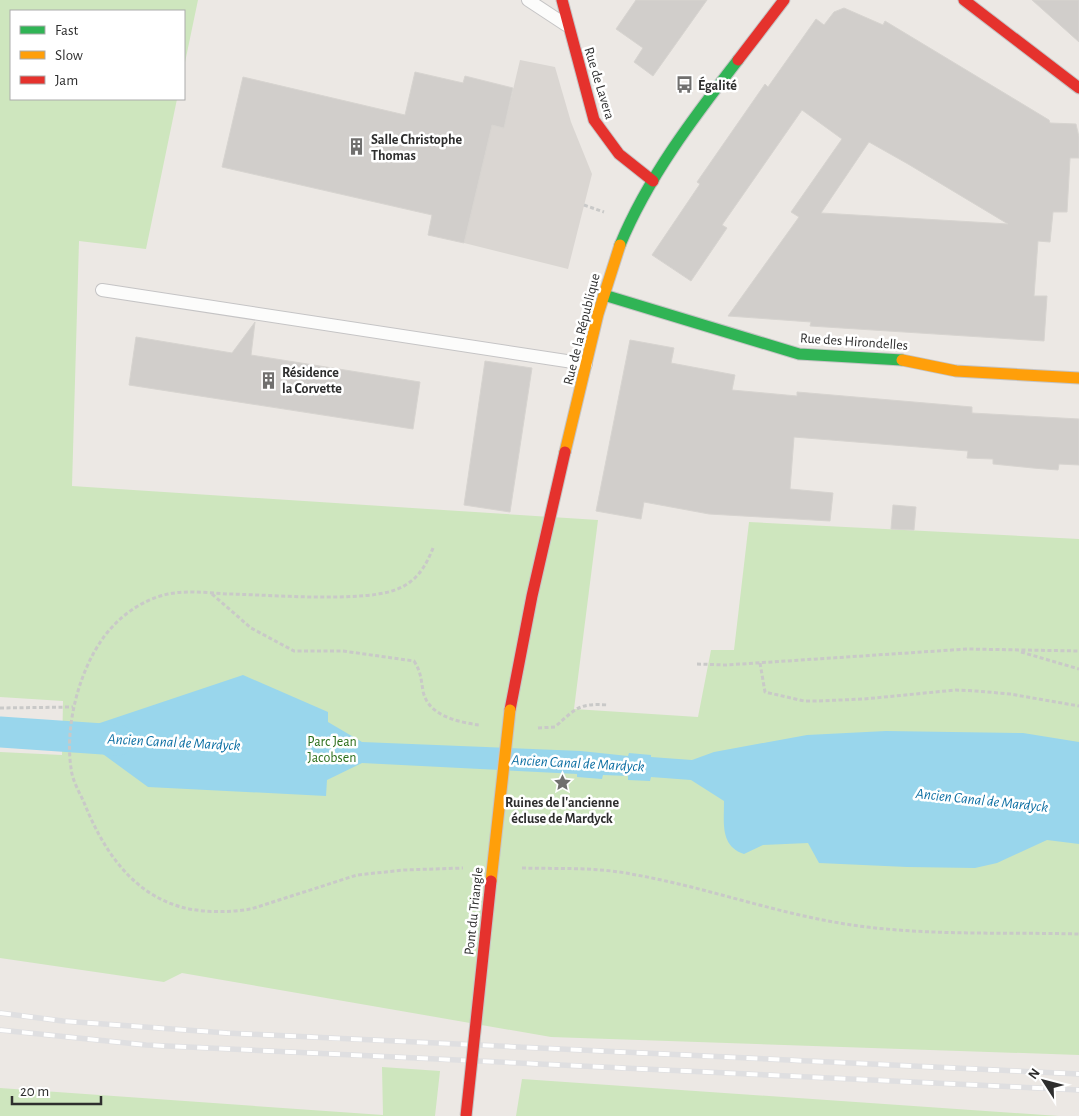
<svg xmlns="http://www.w3.org/2000/svg" width="1079" height="1116" viewBox="0 0 1079 1116" font-family="'Alegreya Sans',sans-serif">
<style>
.green{fill:#cee6be}
.plaza{fill:#dad6d2}
.water{fill:#99d6ec}
.lines{fill:none;stroke-linecap:round;stroke-linejoin:round}
.canal{stroke:#99d6ec;stroke-width:31}
.building{fill:#d1cecb;stroke:#d7d4d0;fill-rule:evenodd}
.lane-casing{stroke:#c5c4c5;stroke-width:14}
.fast-casing{stroke:#c5c4c5;stroke-width:13}
.slow-casing{stroke:#c5c4c5;stroke-width:13}
.jam-casing{stroke:#c5c4c5;stroke-width:13}
.path{stroke:#c9c9c8;stroke-width:3;stroke-dasharray:4 2.5;stroke-linecap:butt}
.lane{stroke:#fcfcfb;stroke-width:12}
.fast{stroke:#30b455;stroke-width:11}
.slow{stroke:#ff9f0a;stroke-width:11}
.jam{stroke:#e5322d;stroke-width:11}
.rail-casing{stroke:#dfdfe1;stroke-width:5.5}
.rail{stroke:#fff;stroke-width:4;stroke-dasharray:11;stroke-linecap:butt}
.slow-bridge-casing{stroke:#c5c4c5;stroke-width:13;stroke-linecap:butt}
.jam-bridge-casing{stroke:#c5c4c5;stroke-width:13;stroke-linecap:butt}
.slow-bridge{stroke:#ff9f0a;stroke-width:11}
.jam-bridge{stroke:#e5322d;stroke-width:11}
.labels{text-anchor:middle;stroke-width:5;stroke-linejoin:round;paint-order:stroke}
.street-label{font-size:14px;fill:#2e2e2e;stroke:#fff}
.poi-label{font-size:14px;font-weight:bold;fill:#2e2e2e;stroke:#fff;text-anchor:start}
.park-label{font-size:14px;fill:#2c6e1b;stroke:#fff}
.water-label{font-size:15px;font-style:italic;fill:#0d6fa3;stroke:#fff}
</style>
<rect width="100%" height="100%" fill="#ece8e4"/>
<!-- green -->
<path class="green" d="M 0,0 L 198,0 L 184,67 L 184,11 L 11,11 L 11,99 L 177,99 L 146,249 L 79,241 L 72,486 L 598,520 L 574,709 L 698,717 L 711,650 L 734,650 L 749,522 L 1079,539 L 1079,1055 L 551,1037 L 182,973 L 164,982 L 0,958 L 0,752 L 62,755 L 63,701 L 0,697 Z
M 382,1067 L 440,1071 L 435,1116 L 0,1116 L 0,1088 L 383,1115 Z
M 522,1079 L 1059,1116 L 516,1116 Z"/>
<!-- plaza -->
<path class="plaza" d="M 520,60 L 555,67 L 571,122 L 592,174 L 568,269 L 464,243 L 492,125 L 504,128 Z"/>
<!-- water -->
<path class="water" d="M 243,675 L 328,712 L 328,722 L 362,742 L 581,751 L 628,756 L 629,753 L 651,755 L 651,757 L 692,760 L 714,752 L 807,735 L 886,731 L 1023,733 L 1079,742 L 1079,844 L 1047,840 L 997,863 L 975,868 L 907,867 L 819,863 L 808,843 L 763,845 L 744,854 C 720,846 724,823 724,801 L 691,780 L 651,777 L 650,781 L 628,780 L 628,776 L 603,775 L 602,779 L 577,777 L 577,774 L 362,763 L 327,780 L 326,796 L 148,787 L 85,741 L 76,741 L 76,731 Z"/>
<g class="lines">
<!-- canal -->
<path class="canal" d="M 0,732 L 118,740"/>
</g>
<!-- building -->
<path class="building" d="M 636,0 L 707,0 L 653,76 L 634,62 L 643,48 L 616,29 Z
M 1032,0 L 1079,0 L 1079,42 Z
M 844,8 L 883,25 L 885,21 L 1049,120 L 1050,123 L 1076,124 L 1079,137 L 1079,158 L 1070,158 L 1067,212 L 1053,212 L 1050,242 L 1038,241 L 1034,296 L 1047,296 L 1044,341 L 810,326 L 811,322 L 728,316 L 799,217 L 791,212 L 842,139 L 802,110 L 722,225 L 727,228 L 691,281 L 652,255 L 700,184 L 697,182 L 765,84 L 768,87 L 816,19 L 824,25 L 834,12 ZM 869,142 L 908,164 L 1008,224 L 821,213 Z
M 415,72 L 463,83 L 465,76 L 513,88 L 504,128 L 492,125 L 464,243 L 428,235 L 432,215 L 222,167 L 243,77 L 405,115 Z
M 255,322 L 251,355 L 420,382 L 413,429 L 129,385 L 136,337 L 232,353 Z
M 630,340 L 674,348 L 671,363 L 735,375 L 732,390 L 797,396 L 797,392 L 972,407 L 972,413 L 1079,419 L 1079,465 L 1059,464 L 1058,470 L 1033,468 L 993,464 L 993,459 L 967,458 L 968,451 L 794,437 L 790,489 L 833,493 L 830,521 L 709,514 L 644,502 L 641,519 L 596,511 Z
M 485,361 L 532,368 L 510,512 L 464,505 Z
M 893,505 L 916,507 L 914,530 L 891,529 Z"/>
<g class="lines">
<defs>
<path id="lane" d="M 528,0 L 566,25
M 102,290 L 586,364"/>
<path id="fast" d="M 620,245 C 648,177 694,117 738,60
M 604,295 L 799,354 L 902,360"/>
<path id="slow" d="M 902,360 L 956,371 L 1079,378
M 565,452 L 598,314 L 620,245"/>
<path id="jam" d="M 562,0 L 594,120 L 619,154 L 653,181
M 964,0 L 1079,88
M 738,60 L 784,0
M 510,710 L 532,596 L 565,452"/>
</defs>
<!-- lane casing -->
<use href="#lane" class="lane-casing"/>
<!-- fast casing -->
<use href="#fast" class="fast-casing"/>
<!-- slow casing -->
<use href="#slow" class="slow-casing"/>
<!-- jam casing -->
<use href="#jam" class="jam-casing"/>
<!-- path -->
<path class="path" d="M 584,205 L 604,212
M 433,548 C 428,561 421,574 410,582 C 396,593 375,595 359,596 C 316,599 272,595 229,594 C 209,593 188,590 168,594 C 149,598 130,609 116,623 C 82,656 64,722 71,768 C 72,779 78,790 83,800 C 100,843 126,887 172,904 C 195,913 226,913 251,909 L 357,875 L 404,870 L 463,868
M 212,594 L 251,628 L 294,651 L 343,651 L 414,661 C 421,672 421,679 423,691 C 428,716 458,722 479,725
M 1021,652 L 1079,669
M 760,663 L 765,692 L 804,701 L 817,701 L 864,699 L 956,690 L 976,691 L 1010,694 L 1079,706
M 697,664 L 726,665 L 967,649 L 1079,651
M 0,708 L 73,707
M 538,728 L 555,727 C 576,708 579,703 608,705
M 522,868 C 558,869 596,867 631,874 C 706,887 777,914 852,925 C 927,936 1004,932 1079,934"/>
<!-- lane -->
<use href="#lane" class="lane"/>
<!-- fast -->
<use href="#fast" class="fast"/>
<!-- slow -->
<use href="#slow" class="slow"/>
<!-- jam -->
<use href="#jam" class="jam"/>
<defs>
<path id="rail" d="M 0,1013 L 63,1021 L 227,1033 L 1079,1074
M 0,1030 L 146,1045 L 1079,1090"/>
</defs>
<!-- rail casing -->
<use href="#rail" class="rail-casing"/>
<!-- rail -->
<use href="#rail" class="rail"/>
<defs>
<path id="slow-bridge" d="M 491,881 L 510,710"/>
<path id="jam-bridge" d="M 466,1116 L 491,881"/>
</defs>
<!-- slow-bridge casing -->
<use href="#slow-bridge" class="slow-bridge-casing"/>
<!-- jam-bridge casing -->
<use href="#jam-bridge" class="jam-bridge-casing"/>
<!-- slow-bridge -->
<use href="#slow-bridge" class="slow-bridge"/>
<!-- jam-bridge -->
<use href="#jam-bridge" class="jam-bridge"/>
</g>
<!-- icons -->
<defs>
<symbol id="bus-bare" viewBox="-9 -9 18 18"><path d="M-5-6H5V4H4V6H2V4H-2V6H-4V4H-5ZM-3.5-4V0h7V-4ZM-3.5 1.2v1.5H-2V1.2ZM2 1.2v1.5H3.5V1.2Z" fill="#706f6e" stroke="#fff" stroke-width="2.5" paint-order="stroke"/></symbol>
<symbol id="building-bare" viewBox="-9 -9 18 18"><path d="M-4-6H4V6H1V3H-1V6H-4ZM-2.5-4.3h1.7v1.8h-1.7ZM.8-4.3h1.7v1.8H.8ZM-2.5-1h1.7V.8h-1.7ZM.8-1h1.7V.8H.8Z" fill="#706f6e" stroke="#fff" stroke-width="2.5" paint-order="stroke"/></symbol>
<symbol id="sight-bare" viewBox="-9 -9 18 18"><path d="M0-6L1.8-2.2L6-1.7L2.9 1.2L3.7 5.4L0 3.3L-3.7 5.4L-2.9 1.2L-6-1.7L-1.8-2.2Z" fill="#706f6e" stroke="#fff" stroke-width="2.5" paint-order="stroke"/></symbol>
</defs>
<g fill-rule="evenodd">
<use href="#bus-bare" x="672" y="72" width="25" height="25"/>
<use href="#building-bare" x="344" y="134" width="25" height="25"/>
<use href="#building-bare" x="256" y="368" width="25" height="25"/>
<use href="#sight-bare" x="550" y="770" width="25" height="25"/>
</g>
<g class="labels">
<!-- street labels -->
<g class="street-label">
<text transform="translate(600 83) rotate(73)" y="5">Rue de Lavera</text>
<text transform="translate(581 329) rotate(-76)" y="5">Rue de la République</text>
<text transform="translate(854 341) rotate(4)" y="5">Rue des Hirondelles</text>
<text transform="translate(473 911) rotate(-84)" y="5">Pont du Triangle</text>
</g>
<!-- poi labels -->
<g class="poi-label">
<text x="698" y="90">Égalité</text>
<text x="371" y="144">Salle Christophe<tspan x="371" dy="16">Thomas</tspan></text>
<text x="282" y="377">Résidence<tspan x="282" dy="16">la Corvette</tspan></text>
<text x="562" y="807" text-anchor="middle">Ruines de l'ancienne<tspan x="562" dy="16">écluse de Mardyck</tspan></text>
</g>
<!-- park labels -->
<g class="park-label">
<text x="332" y="746">Parc Jean<tspan x="332" dy="16">Jacobsen</tspan></text>
</g>
<!-- water labels -->
<g class="water-label">
<text transform="translate(174 742) rotate(3)" y="5">Ancien Canal de Mardyck</text>
<text transform="translate(578 763) rotate(3)" y="5">Ancien Canal de Mardyck</text>
<text transform="translate(982 800) rotate(6)" y="5">Ancien Canal de Mardyck</text>
</g>
</g>
<!-- legend -->
<rect x="10" y="10" width="175" height="90" fill="#ffffff" stroke="#ababab"/>
<rect x="20" y="26" width="25" height="8" fill="#30b455" stroke="#ababab"/>
<text x="55" y="35" font-size="15" fill="#2e2e2e">Fast</text>
<rect x="20" y="51" width="25" height="8" fill="#ff9f0a" stroke="#ababab"/>
<text x="55" y="60" font-size="15" fill="#2e2e2e">Slow</text>
<rect x="20" y="76" width="25" height="8" fill="#e5322d" stroke="#ababab"/>
<text x="55" y="85" font-size="15" fill="#2e2e2e">Jam</text>
<!-- north arrow -->
<g transform="translate(1044 1081) rotate(306)" stroke="#ffffff" stroke-width="4" paint-order="stroke">
<path d="M0-4L9 19L0 12L-9 19Z" fill="#2e2e2e"/>
<text y="-8" font-size="14" font-weight="bold" text-anchor="middle" fill="#2e2e2e">N</text>
</g>
<!-- scale -->
<path d="M12 1096v8h89v-8" fill="none" stroke="#2e2e2e" stroke-width="2.5"/>
<text x="20" y="1096" font-size="15" fill="#2e2e2e" stroke="#ffffff" stroke-width="4" paint-order="stroke">20 m</text>
</svg>
